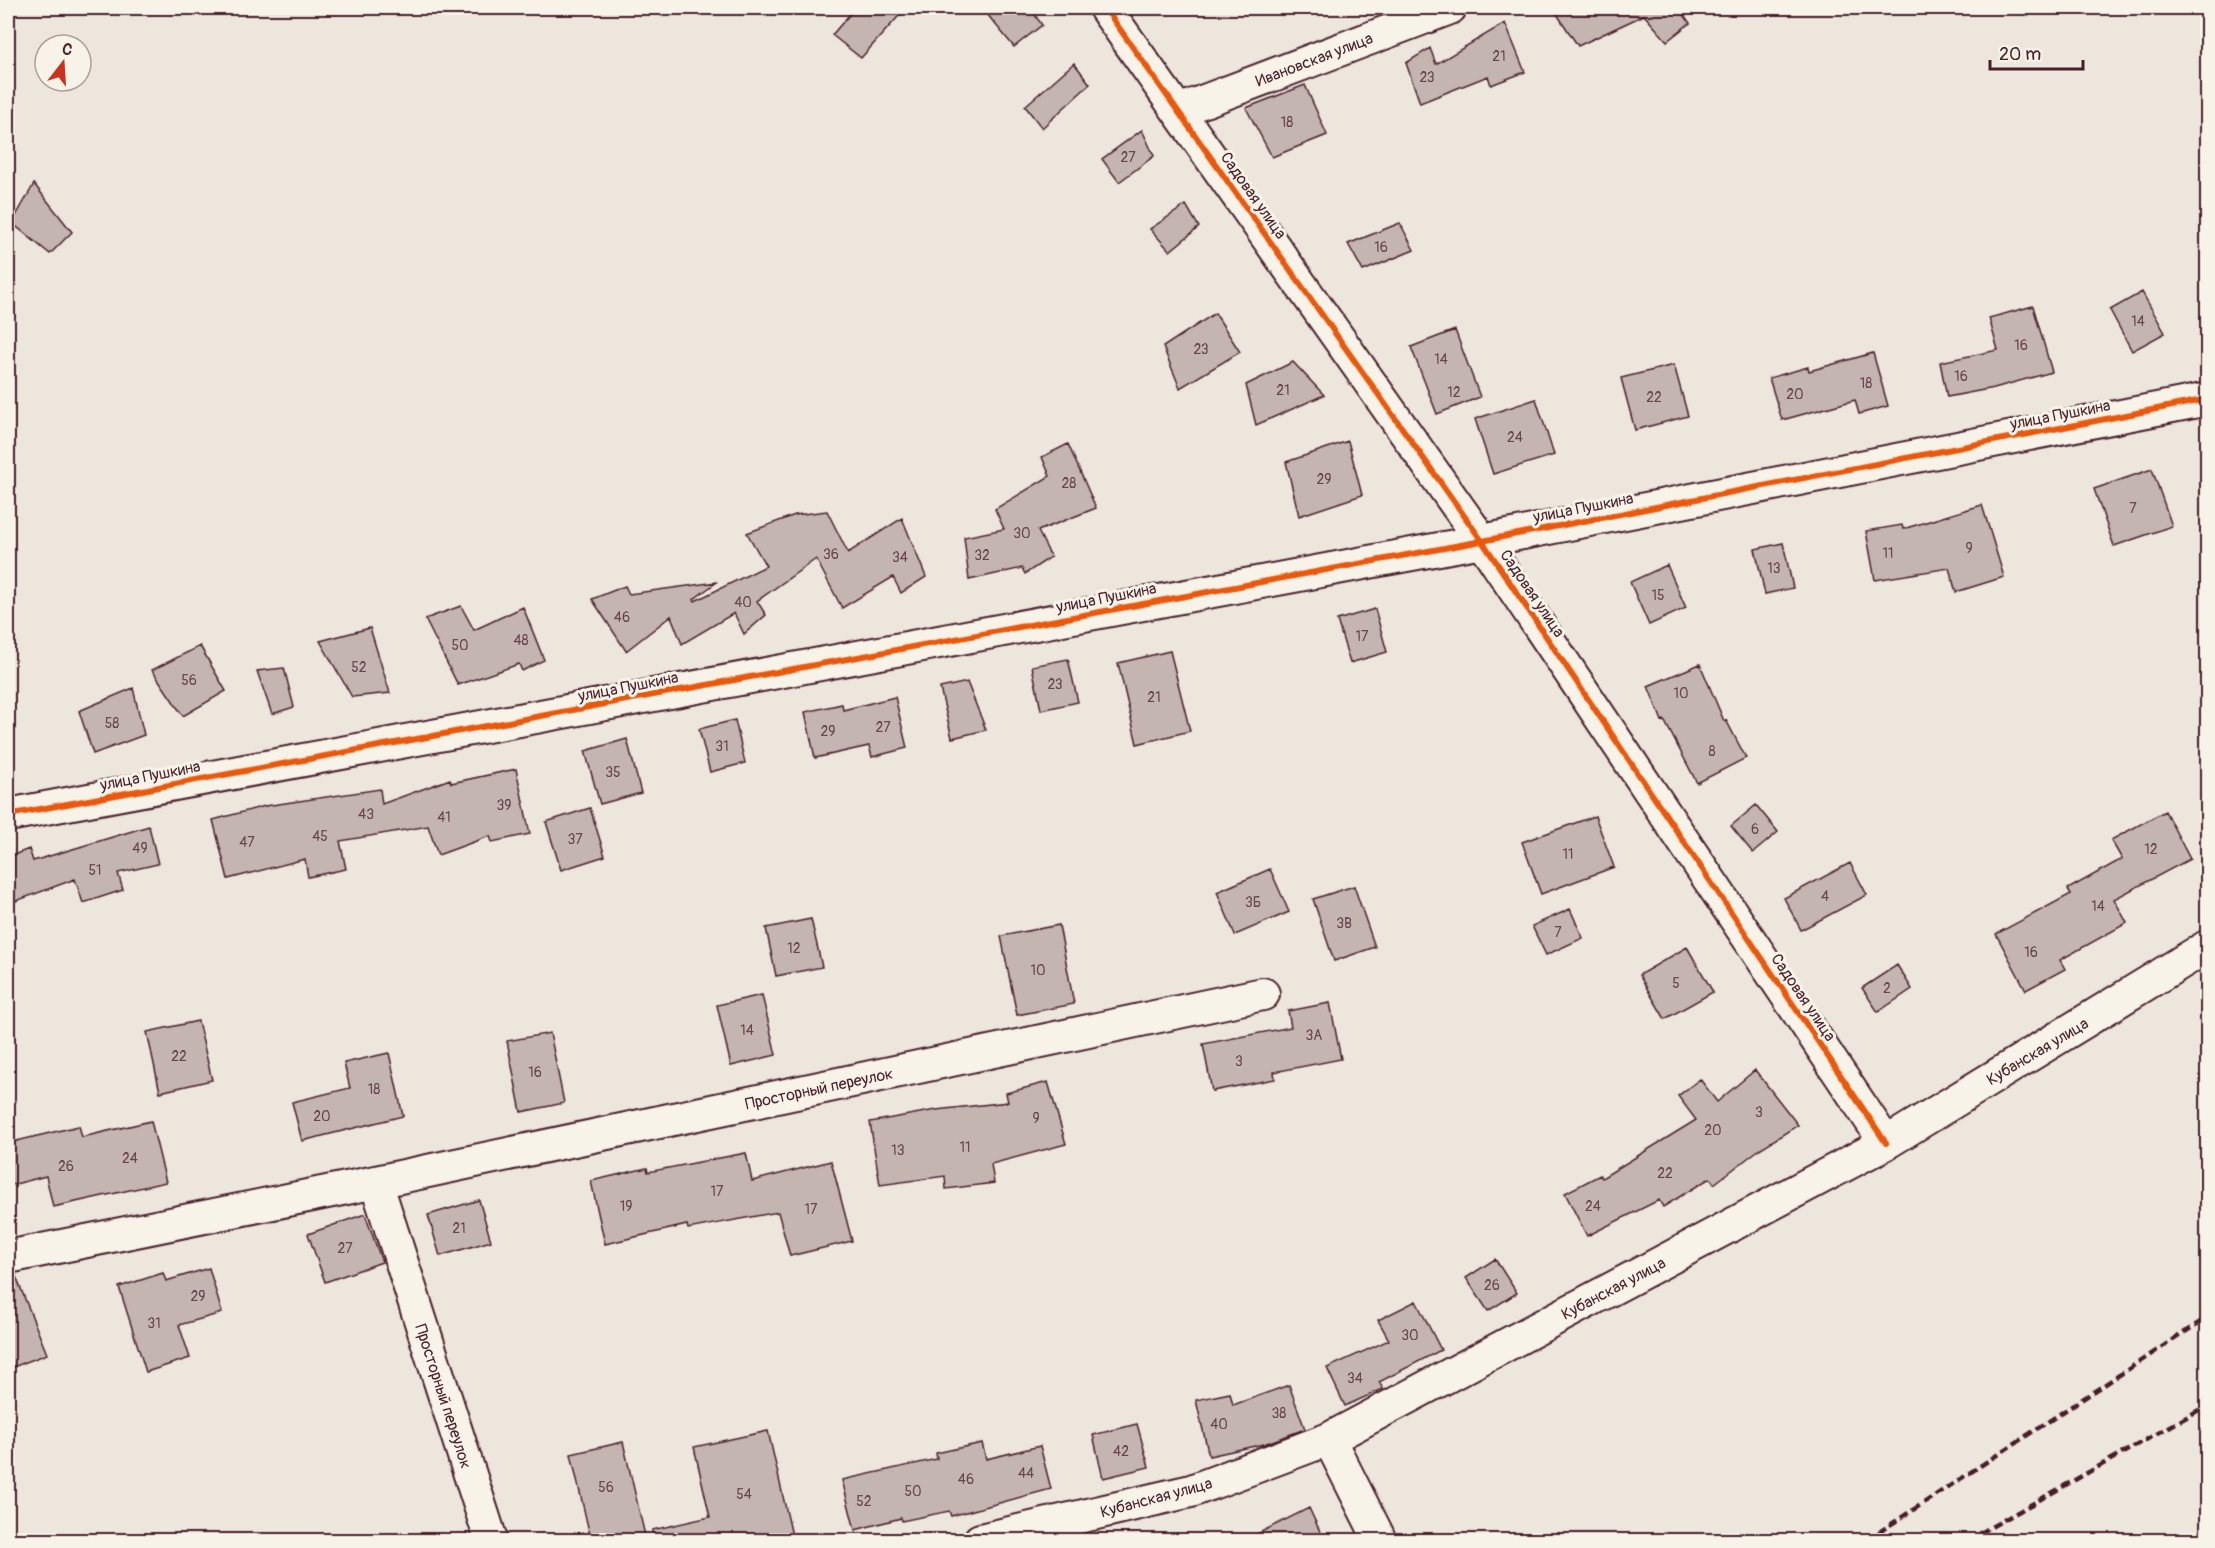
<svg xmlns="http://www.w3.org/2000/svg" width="2215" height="1548" viewBox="0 0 2215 1548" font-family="Pangolin,sans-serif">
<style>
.building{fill:#c4b5b0;stroke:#4a1f2b;stroke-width:1.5}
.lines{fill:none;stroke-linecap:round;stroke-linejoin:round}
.minor-casing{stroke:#4a1f2b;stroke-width:36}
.minor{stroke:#f7f3e8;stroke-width:32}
.rail{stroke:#4a1f2b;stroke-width:4.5;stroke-dasharray:9 4.5;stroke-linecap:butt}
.cycleway-casing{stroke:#f7f3e8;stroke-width:10}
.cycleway{stroke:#e8590c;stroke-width:6}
.labels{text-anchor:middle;stroke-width:6;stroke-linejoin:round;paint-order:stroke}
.number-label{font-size:14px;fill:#68444c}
.street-label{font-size:16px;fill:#4a1f2b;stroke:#f7f3e8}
</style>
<rect width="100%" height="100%" fill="#ece6dd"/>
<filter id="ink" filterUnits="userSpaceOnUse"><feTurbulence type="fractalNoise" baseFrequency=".0167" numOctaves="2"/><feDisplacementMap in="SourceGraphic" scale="12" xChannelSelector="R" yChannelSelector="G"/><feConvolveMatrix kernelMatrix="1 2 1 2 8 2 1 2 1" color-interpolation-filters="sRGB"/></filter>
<g filter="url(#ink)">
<!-- building -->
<path class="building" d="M 855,8 L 906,8 L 861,58 L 832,35 Z
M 982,8 L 1030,8 L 1042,25 L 1014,47 Z
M 1553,8 L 1679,8 L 1690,23 L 1667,41 L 1644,15 L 1578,46 Z
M 1505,23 L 1525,72 L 1491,85 L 1488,76 L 1420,103 L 1406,63 L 1430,48 L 1436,64 Z
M 1074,63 L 1090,84 L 1042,128 L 1025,106 Z
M 1305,85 L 1327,135 L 1272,157 L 1246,108 Z
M 1142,130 L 1154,156 L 1119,182 L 1102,159 Z
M 34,184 L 72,232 L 50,254 L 12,223 Z
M 1186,205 L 1199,227 L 1170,251 L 1150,229 Z
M 1400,223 L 1414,250 L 1363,271 L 1348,244 Z
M 2142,292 L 2165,333 L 2132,351 L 2110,310 Z
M 2033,306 L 2052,372 L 1994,388 L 1947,397 L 1940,362 L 1998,350 L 1989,318 Z
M 1215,313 L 1240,352 L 1180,388 L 1163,347 Z
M 1455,330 L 1480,397 L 1437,414 L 1411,347 Z
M 1873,353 L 1888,406 L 1859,414 L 1855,400 L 1782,420 L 1769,378 L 1808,367 L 1809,371 Z
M 1293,362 L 1324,395 L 1256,425 L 1246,385 Z
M 1674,365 L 1688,416 L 1635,430 L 1621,378 Z
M 1536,399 L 1554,455 L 1493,474 L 1475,419 Z
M 1348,441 L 1362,495 L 1299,516 L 1286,462 Z
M 1068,444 L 1096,508 L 1038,531 L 1051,557 L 1025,574 L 1022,568 L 969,580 L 964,537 L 1004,529 L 995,509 L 1050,476 L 1042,457 Z
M 2152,469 L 2172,526 L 2114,546 L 2094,489 Z
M 1982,505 L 2004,577 L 1956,592 L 1949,568 L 1875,580 L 1866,531 L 1902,525 L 1903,529 Z
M 827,511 L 848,553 L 902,518 L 926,577 L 901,593 L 893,577 L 842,608 L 816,559 L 757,601 L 766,615 L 744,634 L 734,613 L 682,644 L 671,616 L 626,651 L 592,599 L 625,586 L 629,594 L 717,582 L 694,599 L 695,601 L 766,566 L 747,533 L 795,515 Z
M 1783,543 L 1793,588 L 1765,594 L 1755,549 Z
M 1667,565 L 1686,608 L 1649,625 L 1630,582 Z
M 461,606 L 474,630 L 523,607 L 544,660 L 522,671 L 519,664 L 458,685 L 425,619 Z
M 1375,609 L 1387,652 L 1350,663 L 1337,620 Z
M 370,628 L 390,693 L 352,697 L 320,641 Z
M 200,646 L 226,691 L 183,716 L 152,670 Z
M 1170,651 L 1190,731 L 1137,744 L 1118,663 Z
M 1068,659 L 1078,702 L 1041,710 L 1032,666 Z
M 1700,664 L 1724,721 L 1726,720 L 1746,758 L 1697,783 L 1664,720 L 1662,721 L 1648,686 Z
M 284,668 L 294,707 L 272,714 L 257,671 Z
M 967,682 L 986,730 L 952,738 L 940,688 Z
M 133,688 L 144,735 L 93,754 L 79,711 Z
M 895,697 L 907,748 L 872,757 L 869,746 L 815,758 L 805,712 L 842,704 L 843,710 Z
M 735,720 L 745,763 L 710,772 L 699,729 Z
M 627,739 L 641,793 L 600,804 L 585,751 Z
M 516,769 L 530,834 L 492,842 L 490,836 L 438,855 L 428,826 L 340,841 L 346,869 L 308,877 L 305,859 L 228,879 L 213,820 L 265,806 L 380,789 L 382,804 L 450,779 L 451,783 Z
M 1756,805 L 1778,832 L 1753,853 L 1731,826 Z
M 590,808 L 605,856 L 561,870 L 546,822 Z
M 2165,811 L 2190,859 L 2114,899 L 2127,923 L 2060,960 L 2065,969 L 2026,990 L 1996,934 L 2071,894 L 2068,889 L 2122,859 L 2111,840 Z
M 1595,816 L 1614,867 L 1541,894 L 1522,842 Z
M 149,826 L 158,864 L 118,873 L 123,890 L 83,903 L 75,879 L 8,904 L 8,857 L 29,849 L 33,861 Z
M 1850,863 L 1867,895 L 1801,930 L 1784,898 Z
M 1270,869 L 1289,912 L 1235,935 L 1217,892 Z
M 1354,886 L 1375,947 L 1334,961 L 1313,899 Z
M 1570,909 L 1583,938 L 1546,955 L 1532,926 Z
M 811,919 L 822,967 L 776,976 L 766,928 Z
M 1059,925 L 1074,1004 L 1017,1015 L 1001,936 Z
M 1687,947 L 1713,992 L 1665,1019 L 1639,975 Z
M 1897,965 L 1912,989 L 1878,1012 L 1862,988 Z
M 762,995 L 776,1055 L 731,1066 L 717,1005 Z
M 1330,1003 L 1341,1059 L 1274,1072 L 1275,1079 L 1212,1091 L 1203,1044 L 1291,1027 L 1288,1011 Z
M 198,1021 L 212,1080 L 160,1092 L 147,1032 Z
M 550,1033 L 564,1103 L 521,1112 L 507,1041 Z
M 389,1053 L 403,1116 L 302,1141 L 292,1102 L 350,1088 L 344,1063 Z
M 1755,1070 L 1798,1125 L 1761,1148 L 1714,1184 L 1710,1178 L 1663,1207 L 1659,1200 L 1587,1236 L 1565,1193 L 1600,1175 L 1602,1178 L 1696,1120 L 1678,1096 L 1700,1079 L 1717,1102 Z
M 1048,1082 L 1066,1144 L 991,1164 L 994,1183 L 946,1189 L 945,1176 L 880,1185 L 870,1122 L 936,1110 L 1008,1102 L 1006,1093 Z
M 151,1121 L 166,1182 L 53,1207 L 46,1176 L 8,1186 L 8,1143 L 79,1126 L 82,1137 Z
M 746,1153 L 752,1181 L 831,1161 L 852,1241 L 790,1256 L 778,1212 L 688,1229 L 687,1225 L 605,1244 L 591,1181 L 647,1168 L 648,1172 Z
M 479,1200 L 491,1241 L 440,1256 L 428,1215 Z
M 365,1214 L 382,1262 L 325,1282 L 308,1234 Z
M 1495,1259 L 1517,1293 L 1488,1311 L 1466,1278 Z
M 209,1268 L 222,1313 L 179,1325 L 190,1358 L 146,1372 L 119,1287 L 163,1273 L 166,1281 Z
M 8,1274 L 15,1274 L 47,1354 L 8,1369 Z
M 1416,1301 L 1441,1350 L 1379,1382 L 1383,1389 L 1345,1406 L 1327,1368 L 1389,1340 L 1378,1320 Z
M 1289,1385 L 1305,1429 L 1264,1444 L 1209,1456 L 1196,1400 L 1230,1393 L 1233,1405 Z
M 1137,1424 L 1149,1467 L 1103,1478 L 1093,1435 Z
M 768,1431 L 793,1540 L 653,1540 L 652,1530 L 710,1517 L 694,1447 Z
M 623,1442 L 646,1540 L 591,1540 L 571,1454 Z
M 982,1443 L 986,1459 L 1040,1446 L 1051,1489 L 951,1516 L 949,1511 L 902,1521 L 901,1518 L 855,1530 L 842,1480 L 937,1459 L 936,1453 Z
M 1309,1508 L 1324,1540 L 1245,1540 Z"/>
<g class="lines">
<defs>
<path id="minor" d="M 1105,8 L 1482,541 L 1886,1143
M 1178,111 L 1450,8
M 8,815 L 1482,541 L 2208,399
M 376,1182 L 491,1540
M 8,1257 L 376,1182 L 1263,994
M 1329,1439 L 1378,1536 L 1375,1540
M 980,1540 L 1191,1491 L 1329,1439 L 1886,1143 L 2208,946"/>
</defs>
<!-- minor casing -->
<use href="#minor" class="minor-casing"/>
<!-- minor -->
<use href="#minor" class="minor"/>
<!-- rail -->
<path class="rail" d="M 1867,1540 L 2208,1317
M 1968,1540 L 2208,1405"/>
<defs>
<path id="cycleway" d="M 1105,8 L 1482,541 L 1886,1143
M 8,815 L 1482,541 L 2208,399"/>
</defs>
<!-- cycleway casing -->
<use href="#cycleway" class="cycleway-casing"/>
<!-- cycleway -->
<use href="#cycleway" class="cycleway"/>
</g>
</g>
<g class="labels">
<!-- number labels -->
<g class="number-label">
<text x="1499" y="61">21</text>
<text x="1427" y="82">23</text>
<text x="1287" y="127">18</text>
<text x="1128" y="162">27</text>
<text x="1381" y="252">16</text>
<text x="2138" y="326">14</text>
<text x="2021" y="350">16</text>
<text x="1201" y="354">23</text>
<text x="1441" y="364">14</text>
<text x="1961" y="381">16</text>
<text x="1866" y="388">18</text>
<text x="1283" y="395">21</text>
<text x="1454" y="397">12</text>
<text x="1795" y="399">20</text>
<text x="1654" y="402">22</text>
<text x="1515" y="442">24</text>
<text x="1324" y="484">29</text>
<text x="1069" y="488">28</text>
<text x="2133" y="513">7</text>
<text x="1022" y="538">30</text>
<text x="1969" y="553">9</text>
<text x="1888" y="558">11</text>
<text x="831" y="559">36</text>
<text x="982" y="560">32</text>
<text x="900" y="562">34</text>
<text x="1774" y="573">13</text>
<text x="1658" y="600">15</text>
<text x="743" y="607">40</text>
<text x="622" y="622">46</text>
<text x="1362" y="641">17</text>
<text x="521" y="645">48</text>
<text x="460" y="650">50</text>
<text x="359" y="672">52</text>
<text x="189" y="685">56</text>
<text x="1055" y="689">23</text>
<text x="1681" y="698">10</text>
<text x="1154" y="702">21</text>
<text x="112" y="728">58</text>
<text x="883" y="732">27</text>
<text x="828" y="736">29</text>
<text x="722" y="751">31</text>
<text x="1712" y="756">8</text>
<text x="613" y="777">35</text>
<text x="504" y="810">39</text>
<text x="366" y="819">43</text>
<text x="444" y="822">41</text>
<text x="1755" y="834">6</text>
<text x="320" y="841">45</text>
<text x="575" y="844">37</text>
<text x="247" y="847">47</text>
<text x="140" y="853">49</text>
<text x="2151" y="854">12</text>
<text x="1568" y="859">11</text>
<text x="95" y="875">51</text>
<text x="1825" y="901">4</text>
<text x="1253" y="907">3Б</text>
<text x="2098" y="911">14</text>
<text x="1344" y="928">3В</text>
<text x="1558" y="937">7</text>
<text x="794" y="953">12</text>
<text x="2031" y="957">16</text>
<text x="1038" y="975">10</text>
<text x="1676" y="988">5</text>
<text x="1887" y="993">2</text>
<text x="747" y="1035">14</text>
<text x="1314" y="1040">3А</text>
<text x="179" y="1061">22</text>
<text x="1239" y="1066">3</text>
<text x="535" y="1077">16</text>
<text x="374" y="1094">18</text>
<text x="1759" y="1117">3</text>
<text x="322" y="1121">20</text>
<text x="1036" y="1123">9</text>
<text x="1713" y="1135">20</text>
<text x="965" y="1152">11</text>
<text x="898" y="1155">13</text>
<text x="130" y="1163">24</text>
<text x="66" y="1171">26</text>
<text x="1665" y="1178">22</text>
<text x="717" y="1196">17</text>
<text x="626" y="1211">19</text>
<text x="1593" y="1211">24</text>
<text x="811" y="1214">17</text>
<text x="459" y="1233">21</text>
<text x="345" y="1253">27</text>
<text x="1492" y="1290">26</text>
<text x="198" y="1301">29</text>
<text x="154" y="1328">31</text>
<text x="1410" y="1340">30</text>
<text x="1355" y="1383">34</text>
<text x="1279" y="1418">38</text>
<text x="1219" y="1429">40</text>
<text x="1121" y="1456">42</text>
<text x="1026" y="1478">44</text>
<text x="966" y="1484">46</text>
<text x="606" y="1492">56</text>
<text x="913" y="1496">50</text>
<text x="744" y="1499">54</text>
<text x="864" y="1506">52</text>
</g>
<!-- street labels -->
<g class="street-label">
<text transform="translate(1314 59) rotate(-21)" y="6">Ивановская улица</text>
<text transform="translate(1254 195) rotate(55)" y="6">Садовая улица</text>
<text transform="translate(2060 414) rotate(-11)" y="6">улица Пушкина</text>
<text transform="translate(1583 507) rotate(-11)" y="6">улица Пушкина</text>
<text transform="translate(1533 593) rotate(56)" y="6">Садовая улица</text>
<text transform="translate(1106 597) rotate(-11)" y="6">улица Пушкина</text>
<text transform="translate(628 686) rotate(-11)" y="6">улица Пушкина</text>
<text transform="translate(150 775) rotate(-11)" y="6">улица Пушкина</text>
<text transform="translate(1804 997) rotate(56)" y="6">Садовая улица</text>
<text transform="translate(2037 1051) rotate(-31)" y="6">Кубанская улица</text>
<text transform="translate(819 1088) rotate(-12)" y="6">Просторный переулок</text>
<text transform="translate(1613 1288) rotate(-28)" y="6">Кубанская улица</text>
<text transform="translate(444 1396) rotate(72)" y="6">Просторный переулок</text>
<text transform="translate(1156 1497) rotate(-15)" y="6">Кубанская улица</text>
</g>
</g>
<!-- margin -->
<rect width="2215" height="1548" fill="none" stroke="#f7f3e8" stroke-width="30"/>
<rect x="15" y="15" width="2185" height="1518" fill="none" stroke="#4a1f2b" stroke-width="2" filter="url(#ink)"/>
<!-- north arrow -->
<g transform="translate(63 63) rotate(17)"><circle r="28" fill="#f7f3e8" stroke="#b29e9c" stroke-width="1.5"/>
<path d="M0-4.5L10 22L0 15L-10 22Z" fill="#c8321e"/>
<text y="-9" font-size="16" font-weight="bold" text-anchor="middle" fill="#4a1f2b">С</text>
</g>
<!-- scale -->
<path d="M1990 60v9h93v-9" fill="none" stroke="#4a1f2b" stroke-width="3"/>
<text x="1999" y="60" font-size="18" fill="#4a1f2b" stroke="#f7f3e8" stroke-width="4.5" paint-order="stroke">20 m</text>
</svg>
